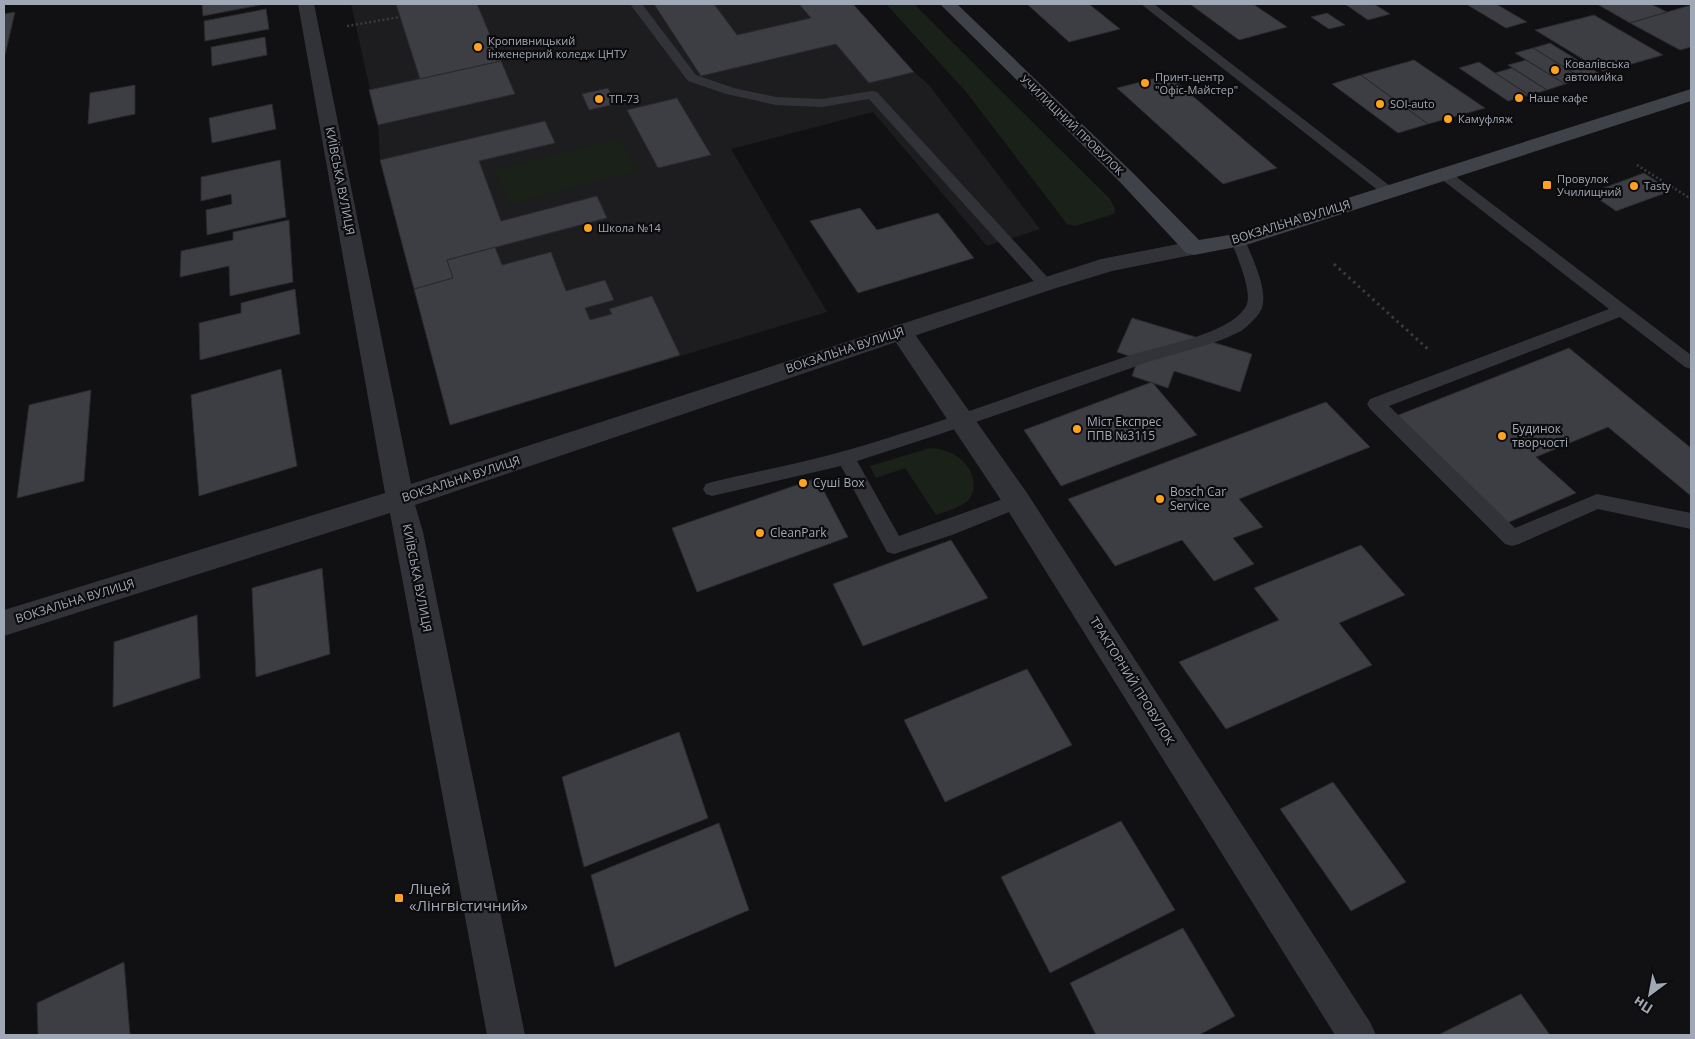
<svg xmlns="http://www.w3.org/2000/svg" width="1695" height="1039" viewBox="0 0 1695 1039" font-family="'Open Sans',sans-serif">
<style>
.built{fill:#1d1d20}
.green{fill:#192119}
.building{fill:#3d3e43;stroke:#2b2b2f}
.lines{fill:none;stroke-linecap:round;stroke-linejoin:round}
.path-far1{stroke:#383a3f;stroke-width:2.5;stroke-dasharray:2 2.5;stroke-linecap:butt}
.path{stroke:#383a3f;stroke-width:3;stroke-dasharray:2.5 4;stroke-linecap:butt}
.service{fill:#323338;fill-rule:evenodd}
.minor{fill:#323338;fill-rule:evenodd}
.tertiary{fill:#323338;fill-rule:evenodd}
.secondary{fill:#3f4248;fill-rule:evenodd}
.poi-dot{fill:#ffa21d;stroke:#0c0c0e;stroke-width:2}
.labels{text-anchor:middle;stroke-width:4.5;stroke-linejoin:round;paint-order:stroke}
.far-poi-label{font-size:11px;fill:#a1a8b5;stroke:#0c0c0e;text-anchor:start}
.far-street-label{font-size:11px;fill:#a1a8b5;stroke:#0c0c0e}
.street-label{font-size:12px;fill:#a1a8b5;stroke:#0c0c0e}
.poi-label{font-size:12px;fill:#a1a8b5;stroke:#0c0c0e;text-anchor:start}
.near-poi-label{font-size:15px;fill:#a1a8b5;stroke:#0c0c0e;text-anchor:start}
</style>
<rect width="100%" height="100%" fill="#111113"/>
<!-- built -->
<path class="built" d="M 351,4 L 853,4 L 914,72 L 929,85 L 1040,229 L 987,246 L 873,112 L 731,149 L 827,312 L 450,425 L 380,160 L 378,125 Z"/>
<!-- green -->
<path class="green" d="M 886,4 L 914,4 L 1110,199 L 1115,209 L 1114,214 L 1075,226 L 1067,224 L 967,93 Z
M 620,138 L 638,171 L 510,205 L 495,170 Z
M 930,448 C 949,449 969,459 973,479 C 974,486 974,492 970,498 C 964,507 946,511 936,515 L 905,468 L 876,478 L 870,466 Z"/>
<!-- building -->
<path class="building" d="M 202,4 L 260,4 L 260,5 L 203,16 Z
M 396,4 L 477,4 L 501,61 L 420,79 Z
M 654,4 L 714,4 L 737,35 L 811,18 L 799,4 L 853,4 L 914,72 L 869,83 L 836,44 L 701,76 Z
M 1027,4 L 1089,4 L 1120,29 L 1069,42 Z
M 1190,4 L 1253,4 L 1287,27 L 1239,40 Z
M 1345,4 L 1374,4 L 1390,14 L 1368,20 Z
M 1466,4 L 1496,4 L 1527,22 L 1506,28 Z
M 1597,4 L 1651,4 L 1667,12 L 1630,23 Z
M 1691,5 L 1691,47 L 1680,50 L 1630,23 Z
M 266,9 L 269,29 L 205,41 L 204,21 Z
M 15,12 L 5,55 L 4,55 L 4,14 Z
M 1327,13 L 1345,25 L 1329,29 L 1311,17 Z
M 1594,15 L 1663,55 L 1604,72 L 1535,30 Z
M 265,37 L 267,55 L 212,66 L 211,47 Z
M 1550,43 L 1600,74 L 1583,79 L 1533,48 Z
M 1533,48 L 1583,79 L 1565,84 L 1515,53 Z
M 1414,60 L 1485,108 L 1428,124 L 1361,75 Z
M 1526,60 L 1565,84 L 1547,90 L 1508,65 Z
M 501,61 L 515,94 L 378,125 L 369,90 Z
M 1479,62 L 1495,73 L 1529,95 L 1508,101 L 1459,68 Z
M 1512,68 L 1547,90 L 1529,95 L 1495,73 Z
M 1168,75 L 1277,168 L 1223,184 L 1117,88 Z
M 1361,75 L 1428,124 L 1398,133 L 1332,84 Z
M 135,85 L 135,114 L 88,124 L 90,93 Z
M 608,88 L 616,104 L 589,110 L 582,94 Z
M 677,98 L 711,155 L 658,168 L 627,110 Z
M 272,104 L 276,129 L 212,143 L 209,118 Z
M 545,121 L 555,143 L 479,161 L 501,221 L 597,196 L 607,218 L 447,260 L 453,278 L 414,289 L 380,160 Z
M 280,160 L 286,217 L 207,235 L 206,210 L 232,204 L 231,194 L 201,201 L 201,177 Z
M 1644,173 L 1671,191 L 1616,211 L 1590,193 Z
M 860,208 L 877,230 L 938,213 L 974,258 L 858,293 L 810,221 Z
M 289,220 L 293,282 L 230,296 L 229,266 L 180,277 L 181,251 L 233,240 L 233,232 Z
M 495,247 L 502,265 L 551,252 L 566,291 L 605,280 L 614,300 L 585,308 L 590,320 L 612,314 L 609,309 L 652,296 L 680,355 L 450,425 L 414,289 L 453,278 L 447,260 Z
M 295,289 L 300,334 L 200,360 L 199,323 L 241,313 L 241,303 Z
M 1132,318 L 1252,354 L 1240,392 L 1174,371 L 1168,388 L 1132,376 L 1138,359 L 1117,352 Z
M 1569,348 L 1691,448 L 1691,496 L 1608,427 L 1536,457 L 1576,493 L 1507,523 L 1396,416 Z
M 281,369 L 297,466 L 199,496 L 191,395 Z
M 1152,382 L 1197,435 L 1061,486 L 1024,430 Z
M 91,390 L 84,481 L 17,498 L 29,405 Z
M 1326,402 L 1370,447 L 1239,499 L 1263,527 L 1233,538 L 1254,564 L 1214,581 L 1182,540 L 1115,566 L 1068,499 Z
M 817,478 L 848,537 L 697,592 L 672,528 Z
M 951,540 L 988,598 L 863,646 L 833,584 Z
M 1361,545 L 1405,595 L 1339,623 L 1372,665 L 1226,729 L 1179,662 L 1279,620 L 1254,588 Z
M 322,568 L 330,654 L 256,677 L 252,588 Z
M 197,615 L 200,678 L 113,707 L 114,642 Z
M 1027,669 L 1072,745 L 945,802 L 904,720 Z
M 679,732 L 708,818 L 584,867 L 562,777 Z
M 1333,782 L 1406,882 L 1351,911 L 1280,809 Z
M 1121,821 L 1175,910 L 1050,973 L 1001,877 Z
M 719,823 L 749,910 L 615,967 L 591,875 Z
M 1183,928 L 1235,1016 L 1199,1035 L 1096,1035 L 1070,983 Z
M 124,962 L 130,1035 L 38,1035 L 37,1003 Z
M 1521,994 L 1550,1035 L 1438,1035 Z"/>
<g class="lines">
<!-- path-far1 -->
<path class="path-far1" d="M 347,26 L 400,17
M 1637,165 L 1688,197 L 1691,196"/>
<!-- path -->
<path class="path" d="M 1334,264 L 1430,351"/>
<!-- service -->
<path class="service" d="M 630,4 L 642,4 L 696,75 L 734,88 L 776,97 L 822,99 L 872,91 L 877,92 L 1050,280 L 1053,284 L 1050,288 L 1045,289 L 1040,288 L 869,99 L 822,107 L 776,105 L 726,94 L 688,81 Z
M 1141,4 L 1154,4 L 1394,189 L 1396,192 L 1394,195 L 1384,195 Z
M 1445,171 L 1450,172 L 1691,355 L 1691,369 L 1685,367 L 1620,317 L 1389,406 L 1515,528 L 1597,494 L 1691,513 L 1691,529 L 1598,509 L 1519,544 L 1512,546 L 1505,544 L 1370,409 L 1367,404 L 1370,399 L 1609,309 L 1440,178 L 1438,175 L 1440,172 Z
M 1238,235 L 1243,237 L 1245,240 C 1252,258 1271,294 1260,312 C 1256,318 1247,327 1241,331 C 1209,348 1171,353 1137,366 C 1044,399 951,431 857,461 L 899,536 L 1017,494 L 1024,496 L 1026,501 L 1024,506 L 952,535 L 894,554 L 887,552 L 841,466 L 712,496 L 706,494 L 703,489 L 706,484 L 712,482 C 757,471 804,463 848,450 C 944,422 1037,386 1131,355 C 1162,345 1227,335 1245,308 C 1255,295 1236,255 1231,240 L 1233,237 Z"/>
<!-- minor -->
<path class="minor" d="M 901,324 L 909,326 L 1027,493 L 1370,1022 L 1376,1035 L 1335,1035 L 1007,509 L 889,332 L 893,326 Z"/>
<!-- tertiary -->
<path class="tertiary" d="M 298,4 L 314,4 L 411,484 L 1101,259 L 1194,241 L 1202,243 L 1205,248 L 1202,253 L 1112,271 L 1053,289 L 415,505 L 423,532 L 525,1035 L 487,1035 L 390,513 L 4,636 L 4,610 L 385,493 Z"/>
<!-- secondary -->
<path class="secondary" d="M 940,4 L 957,4 L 1133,173 L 1199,240 L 1235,234 L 1691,89 L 1691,101 L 1246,245 L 1194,255 L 1186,253 L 1119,181 Z"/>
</g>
<!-- markers -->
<g class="poi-dot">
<circle cx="478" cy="47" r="5"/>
<circle cx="1555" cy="70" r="5"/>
<circle cx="1145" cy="83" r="5"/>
<circle cx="1519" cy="98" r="5"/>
<circle cx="599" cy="99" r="5"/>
<circle cx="1380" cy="104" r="5"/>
<circle cx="1448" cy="119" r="5"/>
<rect x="1542" y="180" width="10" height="10" rx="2.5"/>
<circle cx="1634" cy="186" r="5"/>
<circle cx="588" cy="228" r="5"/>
<circle cx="1077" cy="429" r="5"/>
<circle cx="1502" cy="436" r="5"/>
<circle cx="803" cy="483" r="5"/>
<circle cx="1160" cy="499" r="5"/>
<circle cx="760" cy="533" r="5"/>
<rect x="394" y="893" width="10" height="10" rx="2.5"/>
</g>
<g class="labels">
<!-- far-poi labels -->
<g class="far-poi-label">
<text x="488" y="45">Кропивницький<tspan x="488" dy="13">інженерний коледж ЦНТУ</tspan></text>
<text x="1565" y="68">Ковалівська<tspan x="1565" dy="13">автомийка</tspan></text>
<text x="1155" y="81">Принт-центр<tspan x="1155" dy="13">"Офіс-Майстер"</tspan></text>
<text x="1529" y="102">Наше кафе</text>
<text x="609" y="103">ТП-73</text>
<text x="1390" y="108">SOI-auto</text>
<text x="1458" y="123">Камуфляж</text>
<text x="1557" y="183">Провулок<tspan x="1557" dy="13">Училищний</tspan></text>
<text x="1644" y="190">Tasty</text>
<text x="598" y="232">Школа №14</text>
</g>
<!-- far-street labels -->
<g class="far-street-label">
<text transform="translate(1072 125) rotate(44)" y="4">УЧИЛИЩНИЙ ПРОВУЛОК</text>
</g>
<!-- street labels -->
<g class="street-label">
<text transform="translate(340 181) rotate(79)" y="4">КИЇВСЬКА ВУЛИЦЯ</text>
<text transform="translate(1291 222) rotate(-17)" y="4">ВОКЗАЛЬНА ВУЛИЦЯ</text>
<text transform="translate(845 350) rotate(-18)" y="4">ВОКЗАЛЬНА ВУЛИЦЯ</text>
<text transform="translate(461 479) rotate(-18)" y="4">ВОКЗАЛЬНА ВУЛИЦЯ</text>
<text transform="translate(417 578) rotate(79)" y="4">КИЇВСЬКА ВУЛИЦЯ</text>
<text transform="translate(75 601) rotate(-17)" y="4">ВОКЗАЛЬНА ВУЛИЦЯ</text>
<text transform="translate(1132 681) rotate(58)" y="4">ТРАКТОРНИЙ ПРОВУЛОК</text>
</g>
<!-- poi labels -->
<g class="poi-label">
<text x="1087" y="426">Міст Експрес<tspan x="1087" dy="14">ППВ №3115</tspan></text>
<text x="1512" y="433">Будинок<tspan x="1512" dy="14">творчості</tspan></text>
<text x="813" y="487">Суші Box</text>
<text x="1170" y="496">Bosch Car<tspan x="1170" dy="14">Service</tspan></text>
<text x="770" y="537">CleanPark</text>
</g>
<!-- near-poi labels -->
<g class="near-poi-label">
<text x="409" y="894">Ліцей<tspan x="409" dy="17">«Лінгвістичний»</tspan></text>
</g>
</g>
<!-- border -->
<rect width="1695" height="1039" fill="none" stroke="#a1a8b5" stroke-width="10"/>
<!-- north arrow -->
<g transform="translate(1650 994) rotate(212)" stroke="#0c0c0e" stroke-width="4" paint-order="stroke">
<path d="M0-4L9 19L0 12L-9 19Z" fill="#a1a8b5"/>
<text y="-8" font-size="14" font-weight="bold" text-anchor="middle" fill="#a1a8b5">Пн</text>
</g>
</svg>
